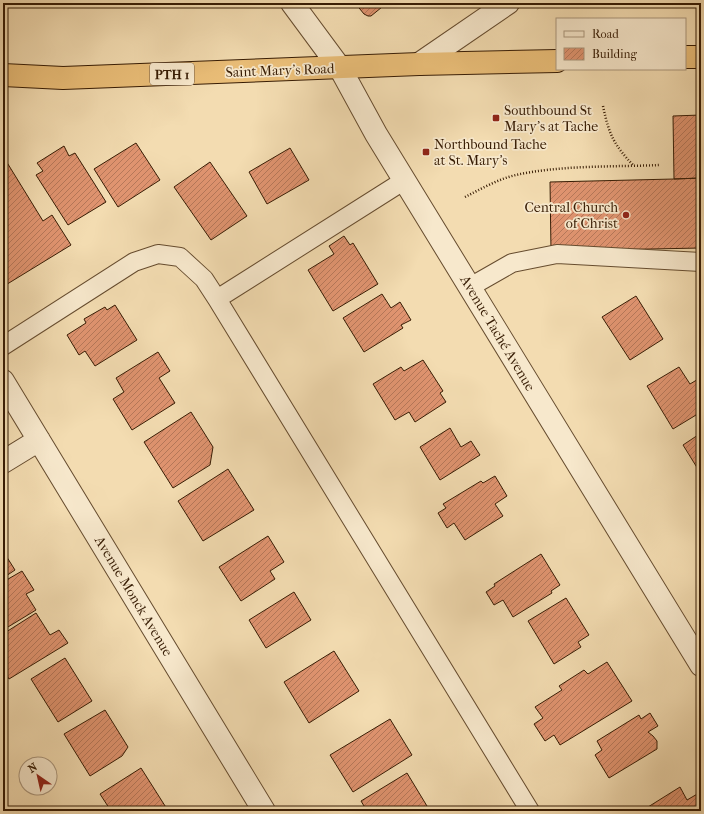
<svg xmlns="http://www.w3.org/2000/svg" width="704" height="814" viewBox="0 0 704 814" font-family="'IM FELL French Canon',serif">
<style>
.building{fill:url(#building-hatch);stroke:#371c04}
.lines{fill:none;stroke-linecap:round;stroke-linejoin:round}
.service-casing{stroke:#664c2f;stroke-width:20}
.minor-casing{stroke:#664c2f;stroke-width:24}
.tertiary-casing{stroke:#664c2f;stroke-width:24}
.trunk-casing{stroke:#371c04;stroke-width:24}
.path{stroke:#371c04;stroke-width:2.5;stroke-dasharray:1 2;stroke-linecap:butt}
.service{stroke:#f7e8cc;stroke-width:18}
.minor{stroke:#f7e8cc;stroke-width:22}
.tertiary{stroke:#f7e8cc;stroke-width:22}
.trunk{stroke:#eabe78;stroke-width:22}
.poi-dot{fill:#8f2418;stroke:#f7e8cc;stroke-width:1.5}
.labels{text-anchor:middle;stroke-width:3.5;stroke-linejoin:round;paint-order:stroke}
.shield{fill:#f7e8cc;stroke:#715940;stroke-width:1}
.shield-label{font-size:13px;font-weight:bold;fill:#371c04}
.street-label{font-size:14px;fill:#371c04;stroke:#f7e8cc}
.poi-label{font-size:14px;fill:#371c04;stroke:#f7e8cc;text-anchor:start}
</style>
<defs>
<pattern id="building-hatch" width="6" height="6" patternUnits="userSpaceOnUse"><rect width="6" height="6" fill="#e09470"/><path d="M-1 1l2-2M0 6l6-6M5 7l2-2" fill="none" stroke="#b6785a"/></pattern>
</defs>
<rect width="100%" height="100%" fill="#f3dcb1"/>
<filter id="stains"><feTurbulence type="fractalNoise" baseFrequency=".005" numOctaves="4"/><feColorMatrix values="0 0 0 0 .2 0 0 0 0 .09 0 0 0 0 .02 0 0 0 .5 -.17"/></filter>
<radialGradient id="worn" r=".72"><stop offset=".6" stop-color="#630" stop-opacity="0"/><stop offset="1" stop-color="#630" stop-opacity=".3"/></radialGradient>
<!-- building -->
<path class="building" d="M 355,3 L 387,3 L 371,16 L 368,16 L 364,14 Z
M 701,115 L 701,178 L 674,179 L 673,116 Z
M 136,143 L 160,180 L 118,207 L 94,169 Z
M 64,146 L 69,156 L 75,153 L 106,202 L 68,225 L 36,175 L 43,171 L 37,163 Z
M 290,148 L 309,180 L 267,204 L 249,172 Z
M 3,156 L 43,221 L 52,215 L 71,245 L 4,286 L 3,283 Z
M 210,162 L 247,216 L 211,240 L 174,187 Z
M 701,178 L 701,248 L 551,251 L 550,182 L 674,179 Z
M 344,236 L 350,245 L 353,243 L 378,284 L 333,311 L 308,270 L 334,254 L 329,246 Z
M 382,294 L 391,308 L 400,302 L 411,320 L 401,325 L 403,328 L 364,352 L 343,318 Z
M 636,296 L 663,339 L 630,360 L 602,317 Z
M 115,305 L 137,340 L 95,366 L 85,351 L 79,355 L 67,335 L 86,323 L 84,319 L 105,307 L 107,310 Z
M 158,352 L 170,371 L 159,378 L 175,403 L 132,430 L 113,399 L 124,392 L 116,378 Z
M 423,360 L 443,391 L 440,393 L 446,402 L 415,422 L 409,412 L 395,420 L 373,384 L 401,367 L 404,371 Z
M 679,367 L 690,384 L 700,378 L 701,379 L 701,396 L 698,398 L 701,402 L 701,412 L 673,429 L 647,386 Z
M 191,412 L 213,447 L 210,465 L 173,488 L 144,442 Z
M 450,428 L 461,447 L 471,441 L 480,455 L 440,480 L 420,447 Z
M 701,433 L 701,474 L 683,445 Z
M 228,469 L 254,510 L 203,541 L 178,501 Z
M 495,476 L 507,496 L 495,504 L 503,516 L 465,540 L 454,523 L 447,528 L 438,513 L 446,508 L 443,504 L 481,481 L 483,483 Z
M 268,536 L 284,562 L 270,571 L 275,579 L 241,601 L 219,567 Z
M 3,551 L 15,570 L 3,578 Z
M 541,554 L 560,585 L 551,591 L 552,593 L 513,617 L 503,600 L 494,605 L 486,592 L 495,586 L 494,584 Z
M 22,571 L 34,590 L 26,594 L 36,610 L 3,630 L 3,582 Z
M 294,592 L 311,620 L 266,648 L 249,620 Z
M 566,598 L 589,635 L 578,642 L 581,647 L 554,664 L 528,621 Z
M 36,613 L 50,635 L 59,630 L 68,643 L 9,679 L 3,668 L 3,634 Z
M 334,651 L 359,691 L 309,723 L 284,682 Z
M 65,658 L 92,701 L 58,722 L 31,679 Z
M 607,662 L 632,701 L 560,745 L 554,735 L 545,741 L 534,724 L 543,718 L 535,707 L 562,690 L 559,686 L 584,670 L 588,674 Z
M 105,710 L 128,747 L 122,756 L 90,776 L 64,734 Z
M 650,713 L 658,726 L 648,732 L 653,736 L 657,741 L 657,749 L 609,778 L 595,755 L 602,750 L 597,741 L 639,715 L 641,719 Z
M 390,719 L 412,755 L 353,792 L 330,755 Z
M 141,768 L 167,809 L 163,811 L 111,811 L 100,794 Z
M 407,773 L 430,811 L 367,811 L 361,801 Z
M 680,787 L 687,800 L 699,793 L 701,797 L 701,811 L 651,811 L 648,807 Z"/>
<g class="lines">
<defs>
<path id="service" d="M 470,287 L 512,263 L 557,254 L 701,262
M 217,299 L 405,180
M 3,346 L 134,262 L 158,254 L 180,257 L 204,279 L 217,299 L 530,811"/>
<path id="minor" d="M 340,68 L 376,134 L 701,665
M 3,381 L 264,811
M 3,462 L 39,440"/>
<path id="tertiary" d="M 292,3 L 340,68
M 419,64 L 508,3"/>
<path id="trunk" d="M 685,57 L 701,57
M 3,75 L 63,78 L 419,64 L 557,61"/>
</defs>
<!-- service casing -->
<use href="#service" class="service-casing"/>
<!-- minor casing -->
<use href="#minor" class="minor-casing"/>
<!-- tertiary casing -->
<use href="#tertiary" class="tertiary-casing"/>
<!-- trunk casing -->
<use href="#trunk" class="trunk-casing"/>
<!-- path -->
<path class="path" d="M 603,106 C 609,135 614,145 634,166
M 465,197 C 481,189 498,179 516,175 C 560,165 614,167 660,165"/>
<!-- service -->
<use href="#service" class="service"/>
<!-- minor -->
<use href="#minor" class="minor"/>
<!-- tertiary -->
<use href="#tertiary" class="tertiary"/>
<!-- trunk -->
<use href="#trunk" class="trunk"/>
</g>
<!-- markers -->
<g class="poi-dot">
<rect x="492" y="114" width="8" height="8" rx="2"/>
<rect x="422" y="148" width="8" height="8" rx="2"/>
<circle cx="626" cy="215" r="4"/>
</g>
<g class="labels">
<!-- shield labels -->
<rect class="shield" x="150" y="63" width="44" height="22" rx="3"/>
<g class="shield-label">
<text x="172" y="79">PTH 1</text>
</g>
<!-- street labels -->
<g class="street-label">
<text transform="translate(280 70) rotate(-2)" y="5">Saint Mary's Road</text>
<text transform="translate(498 333) rotate(59)" y="5">Avenue Taché Avenue</text>
<text transform="translate(134 596) rotate(59)" y="5">Avenue Monck Avenue</text>
</g>
<!-- poi labels -->
<g class="poi-label">
<text x="504" y="115">Southbound St<tspan x="504" dy="16">Mary's at Tache</tspan></text>
<text x="434" y="149">Northbound Tache<tspan x="434" dy="16">at St. Mary's</tspan></text>
<text x="618" y="212" text-anchor="end">Central Church<tspan x="618" dy="16">of Christ</tspan></text>
</g>
</g>
<!-- margin -->
<rect width="704" height="814" fill="none" stroke="#f3dcb1" stroke-width="16"/>
<rect x="4" y="4" width="696" height="806" fill="none" stroke="#371c04" stroke-width="2"/>
<rect x="8" y="8" width="688" height="798" fill="none" stroke="#371c04"/>
<!-- legend -->
<rect x="556" y="18" width="130" height="52" fill="#f7e8cc" stroke="#aa967c"/>
<rect x="564" y="31" width="20" height="6" fill="#f7e8cc" stroke="#aa967c"/>
<text x="592" y="38" font-size="12" fill="#371c04">Road</text>
<rect x="564" y="48" width="20" height="12" fill="url(#building-hatch)" stroke="#aa967c"/>
<text x="592" y="58" font-size="12" fill="#371c04">Building</text>
<!-- north arrow -->
<g transform="translate(38 776) rotate(326)"><circle r="19" fill="#f7e8cc" stroke="#aa967c"/>
<path d="M0-3L7 15L0 10L-7 15Z" fill="#8f2418"/>
<text y="-6" font-size="11" font-weight="bold" text-anchor="middle" fill="#371c04">N</text>
</g>
<rect width="100%" height="100%" filter="url(#stains)"/>
<rect width="100%" height="100%" fill="url(#worn)"/>
</svg>
